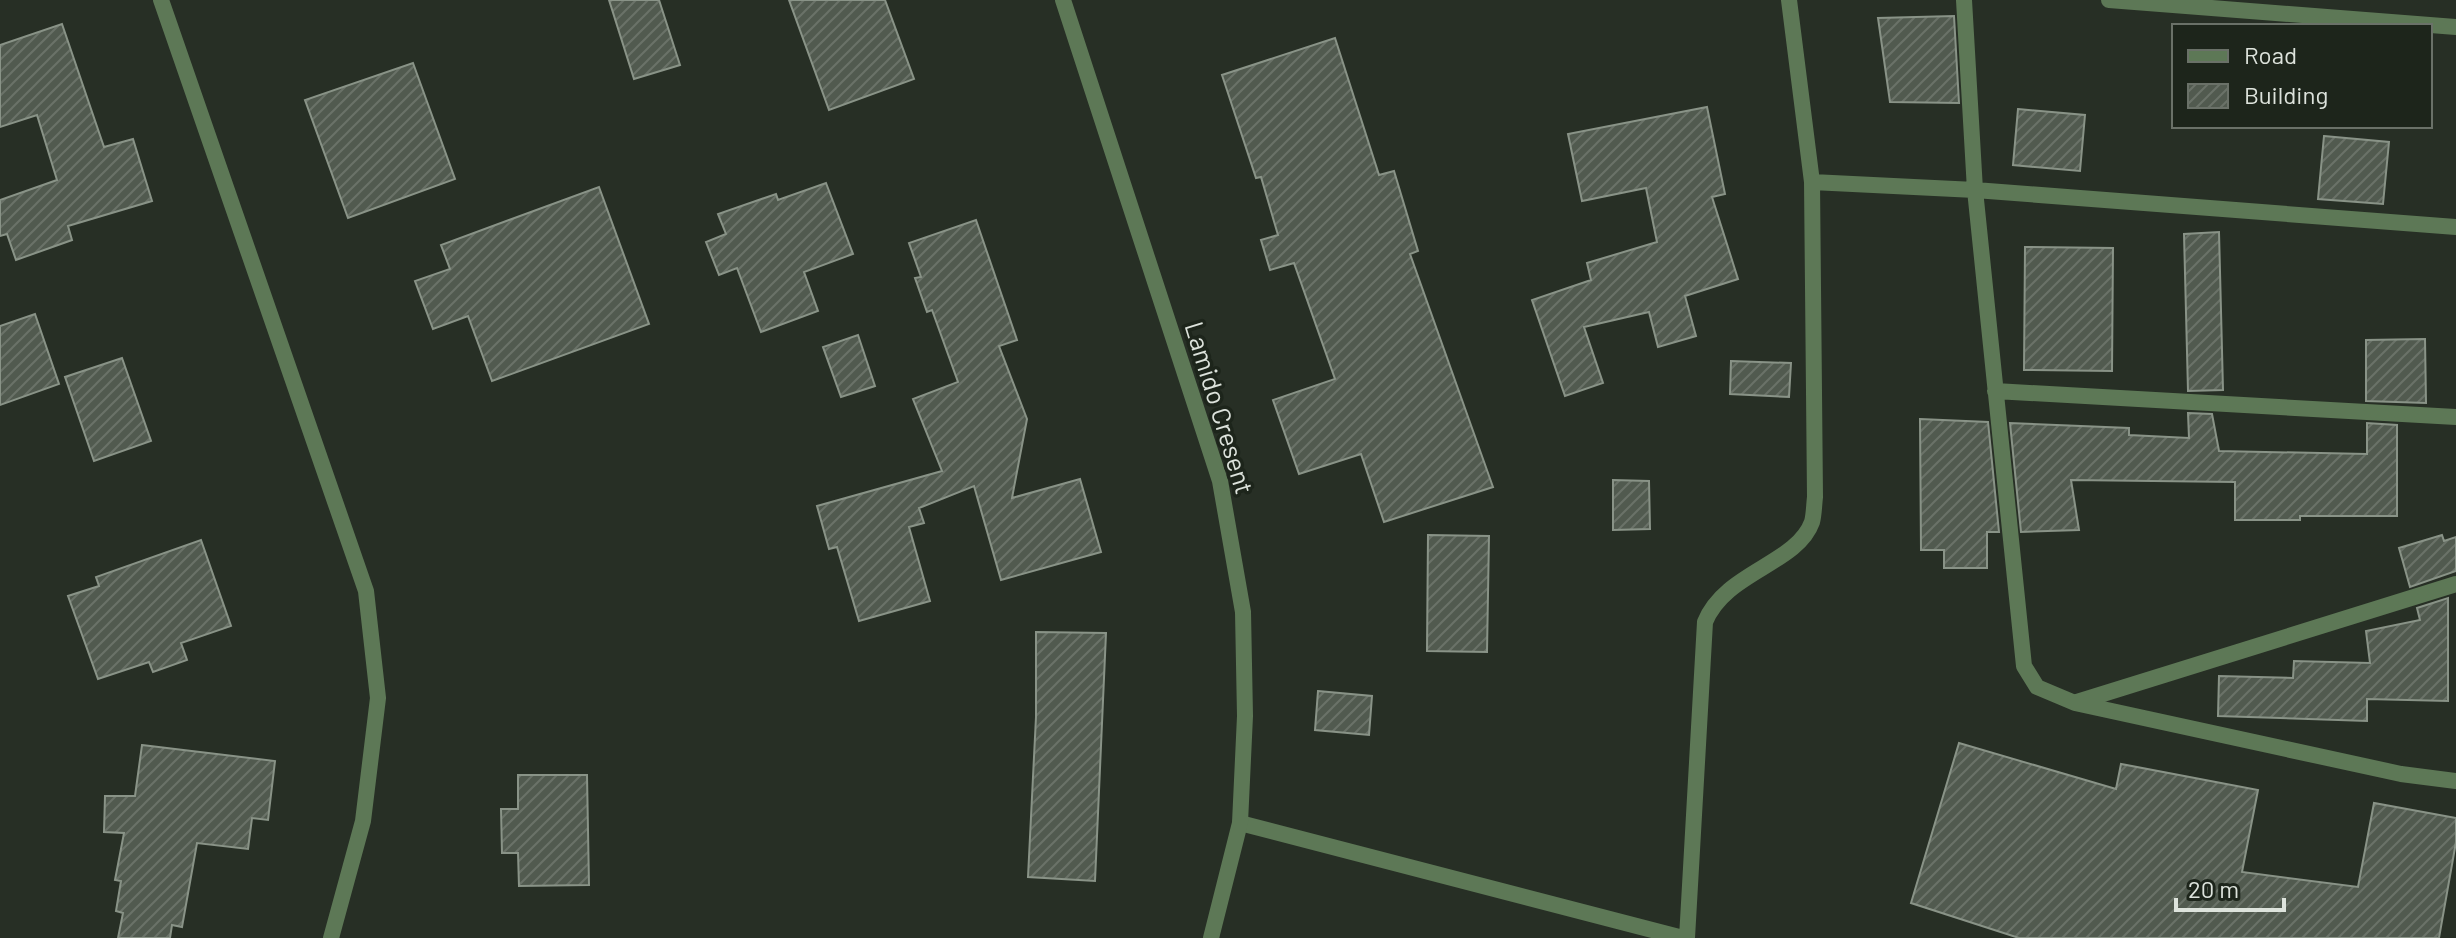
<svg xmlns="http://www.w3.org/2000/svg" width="2456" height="938" viewBox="0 0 2456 938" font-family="Barlow,sans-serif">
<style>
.building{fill:url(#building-hatch);stroke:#899387;stroke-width:2}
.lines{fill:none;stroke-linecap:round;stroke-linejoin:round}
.minor{stroke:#5d7856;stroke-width:16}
.tertiary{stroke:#5d7856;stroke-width:16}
.labels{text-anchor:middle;stroke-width:7;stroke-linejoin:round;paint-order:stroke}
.street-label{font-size:26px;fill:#dde3dc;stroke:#1d251b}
</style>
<defs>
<pattern id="building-hatch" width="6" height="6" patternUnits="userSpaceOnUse" patternTransform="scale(2)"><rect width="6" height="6" fill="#515a4f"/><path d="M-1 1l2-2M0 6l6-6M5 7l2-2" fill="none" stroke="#6a7268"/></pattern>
</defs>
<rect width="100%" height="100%" fill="#272f25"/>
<!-- building -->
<path class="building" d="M 609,0 L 659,0 L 680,65 L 634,79 Z
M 789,0 L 885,0 L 914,79 L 829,110 Z
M 1954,16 L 1959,103 L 1890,102 L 1878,18 Z
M 62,24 L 104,147 L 133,139 L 152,201 L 68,226 L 72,240 L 16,260 L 7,234 L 0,236 L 0,200 L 57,180 L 37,115 L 0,127 L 0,45 Z
M 1335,38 L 1379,175 L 1394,171 L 1418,251 L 1410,254 L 1493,487 L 1384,522 L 1361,454 L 1299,474 L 1273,400 L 1335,379 L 1294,263 L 1270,270 L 1261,240 L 1278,235 L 1261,177 L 1256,178 L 1222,75 Z
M 413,63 L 455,179 L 348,218 L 305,100 Z
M 1707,107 L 1725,194 L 1712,197 L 1738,279 L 1685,296 L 1696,336 L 1658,347 L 1649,312 L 1584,327 L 1603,383 L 1565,396 L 1532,300 L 1591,280 L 1587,263 L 1657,242 L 1646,188 L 1582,201 L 1568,134 Z
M 2018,109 L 2085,115 L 2080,171 L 2013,165 Z
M 2324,136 L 2389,142 L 2383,204 L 2318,199 Z
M 826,183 L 853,254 L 804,272 L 818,311 L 761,332 L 737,268 L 719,275 L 706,242 L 726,234 L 718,214 L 776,194 L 778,200 Z
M 599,187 L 649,324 L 492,381 L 468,316 L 433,329 L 415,281 L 450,269 L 441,245 Z
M 976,220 L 1017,340 L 999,346 L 1027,419 L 1012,498 L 1080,479 L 1101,552 L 1001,580 L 974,486 L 919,508 L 924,523 L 909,527 L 930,601 L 859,621 L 837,547 L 829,549 L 817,506 L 942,471 L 913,399 L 958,382 L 932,310 L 927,312 L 915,278 L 921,277 L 909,243 Z
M 2219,232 L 2223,390 L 2188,391 L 2184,234 Z
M 2025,247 L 2113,248 L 2112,371 L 2024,370 Z
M 35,314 L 59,384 L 0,405 L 0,326 Z
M 858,335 L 875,386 L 841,397 L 823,347 Z
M 2425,339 L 2426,403 L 2366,401 L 2366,340 Z
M 122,358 L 151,441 L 94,461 L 65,377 Z
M 1731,361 L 1791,363 L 1789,397 L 1730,394 Z
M 2188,413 L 2212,414 L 2219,451 L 2367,454 L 2367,423 L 2397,425 L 2397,516 L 2300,516 L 2300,520 L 2235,520 L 2235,482 L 2071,480 L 2079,530 L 2021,532 L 2010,423 L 2129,428 L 2129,435 L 2189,438 Z
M 1920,419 L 1988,422 L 1999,532 L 1987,532 L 1987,568 L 1944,568 L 1944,550 L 1921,550 Z
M 1613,480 L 1649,481 L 1650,529 L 1613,530 Z
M 1428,535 L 1489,536 L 1487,652 L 1427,651 Z
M 2442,535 L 2444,541 L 2456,537 L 2456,571 L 2410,587 L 2399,548 Z
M 201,540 L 231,626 L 181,643 L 187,660 L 153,672 L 149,662 L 98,679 L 68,596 L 99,586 L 96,577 Z
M 2448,598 L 2448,701 L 2367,699 L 2367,721 L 2218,716 L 2219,676 L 2293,678 L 2294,661 L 2370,663 L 2366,631 L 2420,620 L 2417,608 Z
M 1036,632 L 1106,633 L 1095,881 L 1028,877 L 1036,717 Z
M 1318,691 L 1372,696 L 1369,735 L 1315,730 Z
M 1959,743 L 2116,789 L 2121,764 L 2258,790 L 2242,872 L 2358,887 L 2374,803 L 2456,818 L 2456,842 L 2439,938 L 2019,938 L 1911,903 Z
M 142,745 L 275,761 L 268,820 L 252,818 L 248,849 L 197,843 L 182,927 L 172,925 L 170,938 L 118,938 L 123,913 L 116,911 L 121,881 L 115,880 L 124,833 L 104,832 L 105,796 L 135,796 Z
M 518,775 L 587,775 L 589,885 L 519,886 L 518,853 L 502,853 L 501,809 L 518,809 Z"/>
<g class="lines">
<!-- minor -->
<path class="minor" d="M 161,0 L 366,591 L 378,698 L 363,821 L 331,938
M 1964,0 L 1975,190 L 2024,666 L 2037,687 L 2075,703 L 2401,774 L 2456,781
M 2109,0 L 2456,27
M 1812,182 L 1975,190 L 2456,227
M 1995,391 L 2456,417
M 2077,702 L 2456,584
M 1240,823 L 1683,938
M 1687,938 L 1705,622 C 1725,572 1797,564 1812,522 C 1814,515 1814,505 1815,497 L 1812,182 L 1789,0"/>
<!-- tertiary -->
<path class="tertiary" d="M 1063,0 L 1220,481 L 1243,612 L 1245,716 L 1240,823 L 1211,938"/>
</g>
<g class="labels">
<!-- street labels -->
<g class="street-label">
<text transform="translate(1219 408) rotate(73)" y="9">Lamido Cresent</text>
</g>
</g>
<!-- legend -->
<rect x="2172" y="24" width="260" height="104" fill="#1d251b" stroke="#6a7168" stroke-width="2"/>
<rect x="2188" y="50" width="40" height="12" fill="#5d7856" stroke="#6a7168" stroke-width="2"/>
<text x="2244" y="64" font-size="24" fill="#dde3dc">Road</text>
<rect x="2188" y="84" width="40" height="24" fill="url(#building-hatch)" stroke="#6a7168" stroke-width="2"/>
<text x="2244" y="104" font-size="24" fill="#dde3dc">Building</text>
<!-- scale -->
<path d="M2176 898v12h108v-12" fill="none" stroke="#dde3dc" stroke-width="4"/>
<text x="2188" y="898" font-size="24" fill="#dde3dc" stroke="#1d251b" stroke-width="6" paint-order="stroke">20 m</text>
</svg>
